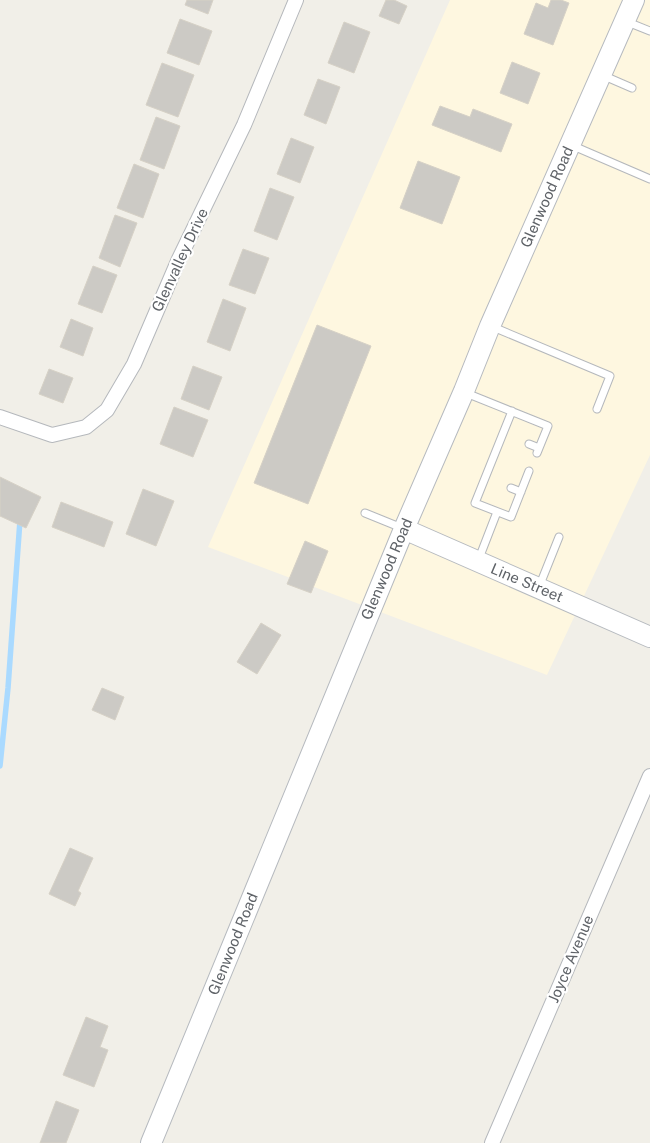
<svg xmlns="http://www.w3.org/2000/svg" width="650" height="1143" viewBox="0 0 650 1143" font-family="'Public Sans',sans-serif">
<style>
.commercial{fill:#fef7e0}
.lines{fill:none;stroke-linecap:round;stroke-linejoin:round}
.stream{stroke:#aadaff;stroke-width:5.5}
.building{fill:#cccac5;stroke:#d6d1c6}
.lane-casing{stroke:#b5b8bc;stroke-width:9}
.street-casing{stroke:#b5b8bc;stroke-width:16}
.secondary-casing{stroke:#b6babf;stroke-width:22}
.lane{stroke:#fff;stroke-width:7}
.street{stroke:#fff;stroke-width:14}
.secondary{stroke:#fff;stroke-width:20}
.labels{text-anchor:middle;stroke-width:4.5;stroke-linejoin:round;paint-order:stroke}
.street-label{font-size:15px;fill:#5f6368;stroke:#fff}
</style>
<rect width="100%" height="100%" fill="#f1efe8"/>
<!-- commercial -->
<path class="commercial" d="M 450,0 L 650,0 L 650,455 L 547,675 L 208,547 Z"/>
<g class="lines">
<!-- stream -->
<path class="stream" d="M 0,766 L 8,688 L 20,520"/>
</g>
<!-- building -->
<path class="building" d="M 187,0 L 213,0 L 208,14 L 185,5 Z
M 386,0 L 394,0 L 407,6 L 399,24 L 379,16 Z
M 551,0 L 561,0 L 569,3 L 553,45 L 524,34 L 536,3 L 548,8 Z
M 180,19 L 212,31 L 199,65 L 167,53 Z
M 344,22 L 370,32 L 354,73 L 328,63 Z
M 512,62 L 540,73 L 528,104 L 500,93 Z
M 162,63 L 194,75 L 178,117 L 146,105 Z
M 318,79 L 340,87 L 326,124 L 304,115 Z
M 440,106 L 470,117 L 473,109 L 512,124 L 501,152 L 432,125 Z
M 156,117 L 180,126 L 164,169 L 140,160 Z
M 291,138 L 314,147 L 300,183 L 277,174 Z
M 418,161 L 460,177 L 442,224 L 400,208 Z
M 134,164 L 159,174 L 143,218 L 117,208 Z
M 270,188 L 294,197 L 277,240 L 254,231 Z
M 115,215 L 137,223 L 120,267 L 99,258 Z
M 243,249 L 269,258 L 255,294 L 229,285 Z
M 93,266 L 117,275 L 102,313 L 78,304 Z
M 223,299 L 246,308 L 230,351 L 207,342 Z
M 71,319 L 93,328 L 83,356 L 60,347 Z
M 317,325 L 371,346 L 308,504 L 254,483 Z
M 193,366 L 222,377 L 209,410 L 181,399 Z
M 49,369 L 73,378 L 63,403 L 39,394 Z
M 174,407 L 208,420 L 193,457 L 160,444 Z
M 0,477 L 41,497 L 26,528 L 0,516 Z
M 143,489 L 174,501 L 156,546 L 126,534 Z
M 61,502 L 113,522 L 104,547 L 52,527 Z
M 305,541 L 328,551 L 311,593 L 287,584 Z
M 261,623 L 281,635 L 257,674 L 237,662 Z
M 102,688 L 124,697 L 115,720 L 92,710 Z
M 70,848 L 93,858 L 78,891 L 81,893 L 75,906 L 49,894 Z
M 86,1017 L 108,1026 L 100,1047 L 108,1050 L 94,1087 L 63,1075 Z
M 56,1101 L 79,1110 L 66,1143 L 40,1143 Z"/>
<g class="lines">
<defs>
<path id="lane" d="M 625,21 L 650,31
M 602,75 L 632,88
M 571,145 L 650,179
M 493,327 L 610,376 L 597,409
M 466,393 L 548,426 L 537,453
M 512,411 L 475,503 L 511,517 L 529,471
M 529,444 L 539,448
M 511,488 L 521,492
M 365,513 L 402,528
M 478,561 L 497,512
M 539,587 L 559,537"/>
<path id="street" d="M 0,417 L 52,435 L 86,427 L 107,410 L 134,364 L 179,259 L 244,125 L 296,0
M 492,1143 L 650,776"/>
<path id="secondary" d="M 404,529 L 650,637
M 151,1143 L 404,529 L 464,391 L 490,326 L 634,0"/>
</defs>
<!-- lane casing -->
<use href="#lane" class="lane-casing"/>
<!-- street casing -->
<use href="#street" class="street-casing"/>
<!-- secondary casing -->
<use href="#secondary" class="secondary-casing"/>
<!-- lane -->
<use href="#lane" class="lane"/>
<!-- street -->
<use href="#street" class="street"/>
<!-- secondary -->
<use href="#secondary" class="secondary"/>
</g>
<g class="labels">
<!-- street labels -->
<g class="street-label">
<text transform="translate(547 197) rotate(-66)" y="5">Glenwood Road</text>
<text transform="translate(180 260) rotate(-65)" y="5">Glenvalley Drive</text>
<text transform="translate(387 569) rotate(-67)" y="5">Glenwood Road</text>
<text transform="translate(527 583) rotate(23)" y="5">Line Street</text>
<text transform="translate(233 944) rotate(-68)" y="5">Glenwood Road</text>
<text transform="translate(571 959) rotate(-67)" y="5">Joyce Avenue</text>
</g>
</g>
</svg>
